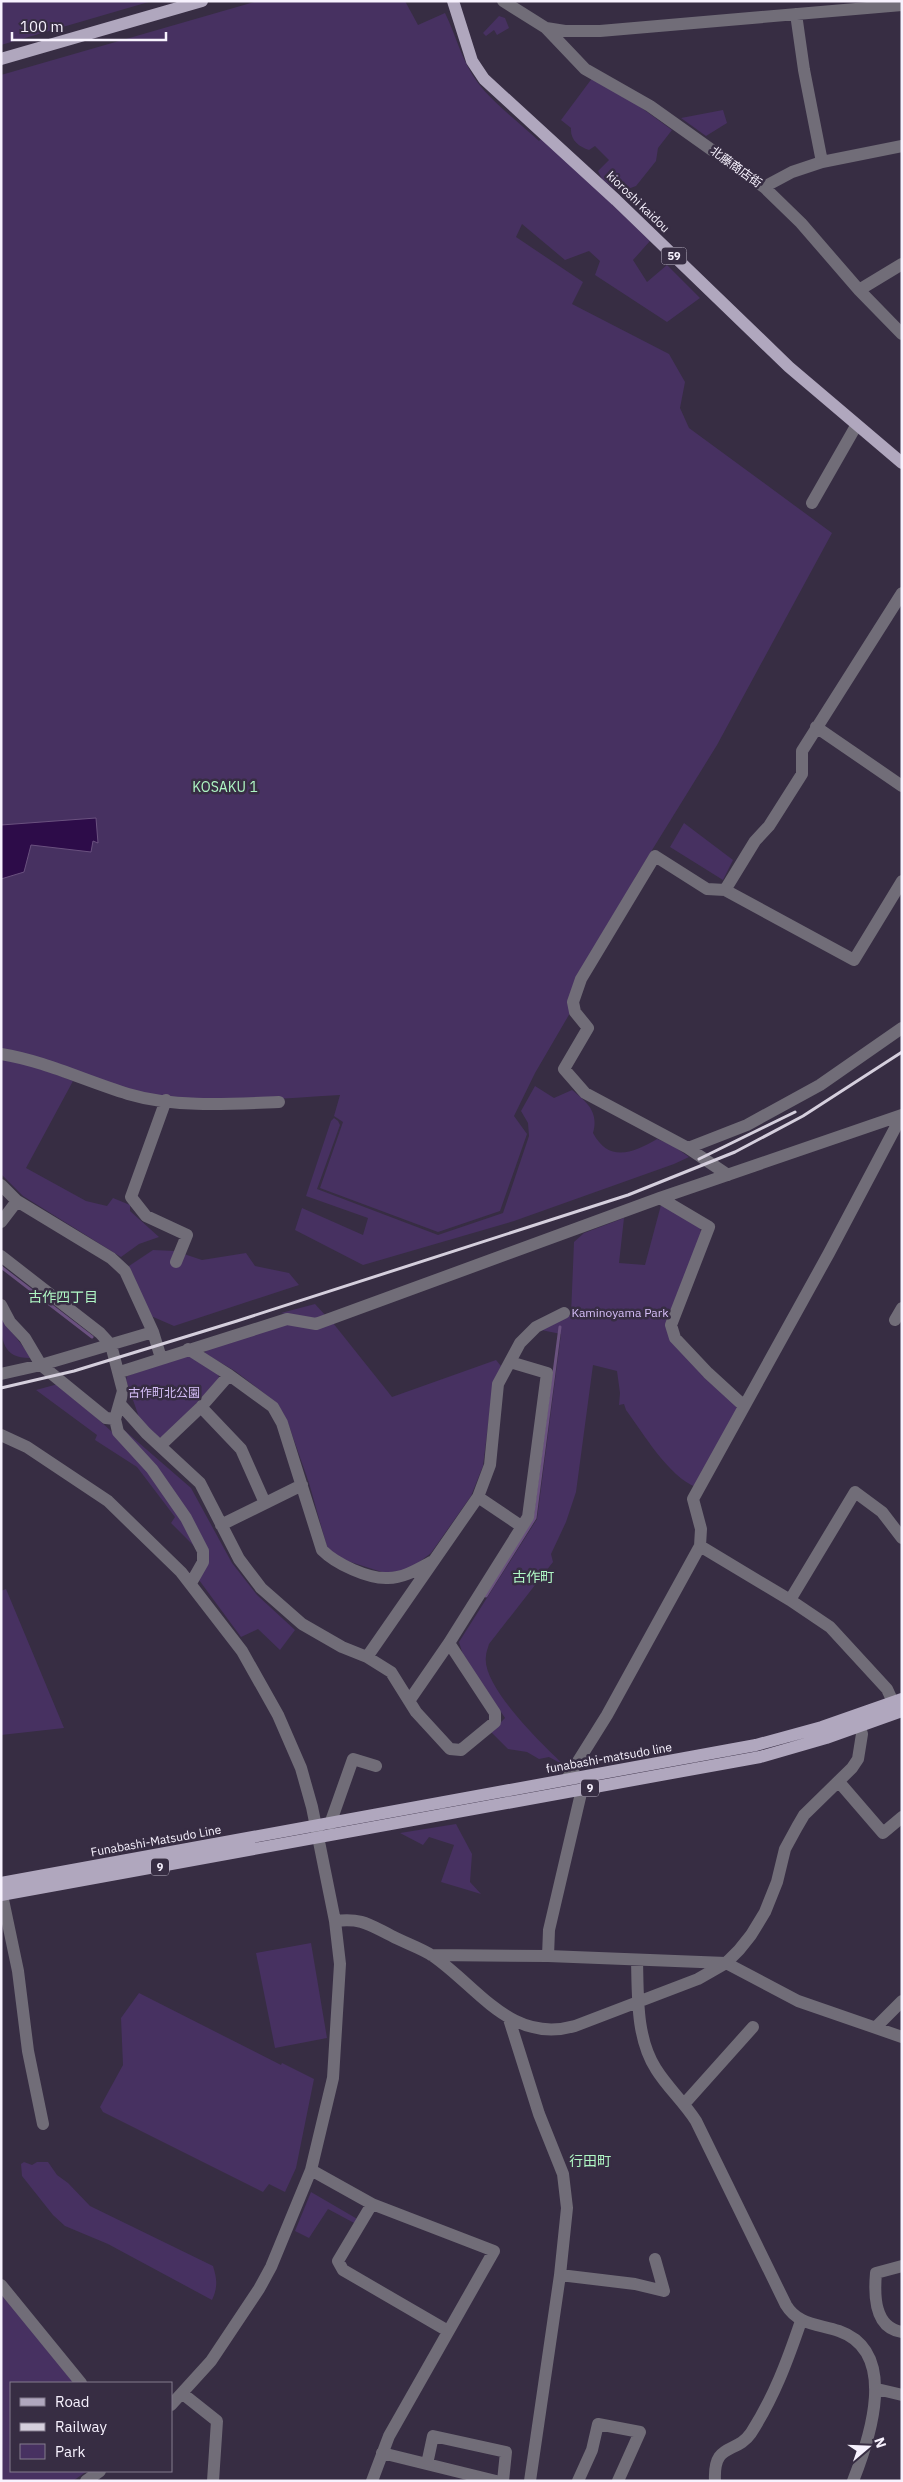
<svg xmlns="http://www.w3.org/2000/svg" width="903" height="2482" viewBox="0 0 903 2482" font-family="'IBM Plex Sans','Noto Sans JP',sans-serif">
<style>
.green{fill:#473161}
.water{fill:#2d0c49;stroke:#6a517f}
.lines{fill:none;stroke-linecap:round;stroke-linejoin:round}
.stream{stroke:#6a517f;stroke-width:3}
.minor{stroke:#716d78;stroke-width:12}
.major{stroke:#b0a7be;stroke-width:12}
.rail{stroke:#d5cfdd;stroke-width:3}
.labels{text-anchor:middle;stroke-width:5;stroke-linejoin:round;paint-order:stroke}
.shield{fill:#372d43;stroke:#bdb7c6;stroke-width:1}
.shield-label{font-size:11px;font-weight:bold;fill:#f7f2fe}
.street-label{font-size:12px;fill:#f7f2fe;stroke:#372d43}
.park-label{font-size:12px;fill:#d6bff8;stroke:#372d43}
.neighbourhood-label{font-size:14px;fill:#aff7c4;stroke:#372d43}
</style>
<rect width="100%" height="100%" fill="#372d43"/>
<!-- green -->
<path class="green" d="M 1,1 L 152,1 L 1,45 Z
M 258,1 L 405,1 L 418,25 L 445,13 C 456,35 462,62 478,83 C 494,104 519,122 539,141 L 543,137 L 650,241 L 633,260 L 647,282 L 667,265 L 700,298 L 667,322 L 595,275 L 600,261 L 589,251 L 565,260 L 522,224 L 516,237 L 583,282 L 572,304 L 669,354 L 685,382 L 680,408 L 689,428 L 832,533 L 717,745 L 636,876 L 570,1013 L 535,1073 L 514,1116 L 527,1134 L 500,1211 L 438,1232 L 320,1188 L 343,1122 L 334,1116 L 340,1095 C 282,1098 223,1105 166,1097 C 109,1088 55,1067 1,1050 L 1,75 Z
M 499,16 L 505,18 L 509,28 L 497,35 L 494,30 L 486,36 L 483,33 Z
M 593,77 L 628,98 L 672,130 L 658,148 L 656,161 L 636,186 L 625,190 L 615,189 L 602,179 L 598,171 L 609,160 L 595,146 L 589,150 C 579,147 570,140 571,128 L 561,120 Z
M 723,110 L 727,123 L 706,136 L 681,118 Z
M 684,823 L 733,860 L 723,880 L 670,847 Z
M 1,1058 L 23,1062 L 73,1081 L 26,1168 L 86,1201 L 107,1206 L 113,1198 L 130,1205 L 130,1211 L 159,1237 L 139,1244 L 121,1257 L 23,1196 L 1,1174 Z
M 535,1086 L 554,1098 L 572,1090 C 587,1102 599,1112 593,1133 C 609,1163 633,1153 657,1139 L 672,1145 L 689,1157 L 674,1164 L 514,1221 L 363,1265 L 295,1230 L 302,1208 L 363,1235 L 368,1218 L 306,1196 L 331,1121 L 334,1118 L 338,1121 L 340,1125 L 317,1189 L 438,1235 L 503,1213 L 529,1136 L 528,1123 L 521,1111 Z
M 661,1205 L 699,1225 L 702,1235 L 667,1324 L 736,1405 L 737,1410 L 696,1487 C 669,1477 643,1433 626,1410 L 624,1404 L 619,1405 L 620,1393 L 617,1371 L 593,1365 L 576,1492 L 566,1522 L 551,1554 L 553,1562 L 489,1644 C 488,1648 486,1652 486,1656 C 481,1686 543,1745 564,1765 L 549,1757 L 539,1759 L 527,1752 L 508,1749 L 491,1732 L 505,1718 L 463,1655 L 459,1642 L 537,1519 L 561,1334 L 541,1330 L 571,1315 L 574,1242 L 584,1233 L 624,1218 L 619,1263 L 645,1265 Z
M 153,1250 L 175,1251 L 202,1260 L 246,1253 L 255,1266 L 289,1273 L 299,1285 L 174,1326 L 151,1316 L 129,1266 Z
M 315,1304 L 326,1316 L 313,1319 L 281,1313 Z
M 1,1316 L 4,1322 L 32,1358 C 3,1359 1,1341 1,1316 Z
M 282,1323 L 333,1323 L 392,1397 L 496,1360 L 501,1366 L 493,1385 L 483,1466 L 471,1496 L 431,1553 L 409,1570 L 385,1573 L 338,1558 L 327,1547 L 309,1483 L 288,1423 L 278,1404 L 235,1371 L 204,1353 L 209,1348 Z
M 187,1355 L 218,1372 L 219,1379 L 165,1437 L 156,1437 L 140,1420 L 126,1380 L 127,1376 Z
M 58,1384 C 89,1411 121,1438 148,1469 C 169,1493 184,1524 199,1551 L 171,1523 L 175,1517 L 137,1467 L 95,1440 L 97,1435 L 36,1390 Z
M 124,1430 L 191,1488 L 232,1563 L 257,1595 L 295,1630 L 280,1650 L 258,1629 L 241,1637 L 199,1580 L 206,1550 Z
M 6,1589 L 64,1728 L 1,1735 L 1,1591 Z
M 456,1824 L 472,1854 L 470,1882 L 481,1894 L 441,1882 L 454,1845 L 429,1837 L 423,1845 L 400,1833 Z
M 311,1943 L 327,2038 L 275,2048 L 256,1953 Z
M 139,1993 L 281,2065 L 282,2063 L 314,2079 L 296,2168 L 285,2192 L 269,2184 L 263,2192 L 103,2112 L 100,2107 L 123,2065 L 121,2018 Z
M 24,2162 L 32,2165 L 37,2162 L 48,2162 L 57,2175 L 68,2183 L 90,2206 L 213,2266 C 217,2279 218,2287 212,2300 L 108,2244 L 65,2226 L 53,2215 L 22,2176 L 21,2164 Z
M 311,2192 L 359,2220 L 356,2224 L 328,2209 L 309,2238 L 295,2231 Z
M 1,2291 L 76,2383 L 11,2383 L 11,2471 L 87,2471 L 73,2481 L 1,2481 Z"/>
<!-- water -->
<path class="water" d="M 96,818 L 98,843 L 93,841 L 91,852 L 31,845 L 24,872 L 1,879 L 1,825 Z"/>
<g class="lines">
<!-- stream -->
<path class="stream" d="M 1,1267 L 92,1337
M 486,1596 L 535,1518 L 560,1327"/>
<!-- minor -->
<path class="minor" d="M 503,1 L 546,28 L 585,69 L 650,106 L 764,187 L 801,223 L 859,290 L 902,334
M 546,28 L 565,31 L 600,31 L 902,5
M 822,162 L 902,146
M 764,187 L 792,172 L 822,162 L 804,70 L 796,14
M 859,290 L 902,264
M 812,503 L 856,426
M 816,727 L 902,786
M 725,890 L 755,841 L 769,826 L 802,774 L 802,751 L 902,593
M 1,1054 C 45,1061 85,1081 128,1094 C 175,1108 231,1104 279,1102
M 166,1100 L 131,1197 L 146,1216 L 187,1235 L 176,1262
M 688,1148 L 747,1125 L 820,1085 L 902,1028
M 728,1175 L 688,1148 L 585,1093 L 564,1069 L 588,1028 L 575,1012 L 573,1002 L 581,979 L 655,856 L 707,889 L 725,890 L 854,960 L 902,881
M 1,1185 L 17,1201 L 111,1258 L 125,1271 L 153,1332 L 161,1358
M 660,1198 L 709,1227 L 671,1325 L 675,1338 L 708,1373 L 744,1406
M 1,1222 L 17,1201
M 1,1256 L 100,1333 L 111,1345 L 123,1391 L 115,1419 L 118,1432 L 152,1469 L 186,1518 L 203,1551 L 203,1562 L 191,1583
M 1,1305 L 10,1322 L 25,1338 L 41,1365 L 106,1418 L 115,1419
M 895,1320 L 902,1308
M 188,1349 L 229,1375 L 273,1407 L 282,1423 L 322,1550 C 336,1564 368,1579 388,1578 C 404,1578 418,1569 431,1562
M 120,1372 L 287,1319 L 316,1324 L 660,1198 L 902,1115
M 1,1374 L 41,1365 L 153,1332
M 120,1404 L 146,1433 L 200,1483 L 239,1559 L 261,1588 L 302,1624 L 342,1647 L 367,1657 L 391,1672 L 416,1712 L 450,1749 L 461,1750 L 495,1722 L 495,1713 L 449,1643
M 201,1407 L 241,1449 L 265,1503
M 1,1435 L 27,1447 L 108,1501 L 181,1572 L 242,1651 L 278,1715 L 301,1768 L 312,1807 L 335,1921 L 340,1964 L 333,2078 L 311,2170 L 271,2267 L 259,2289 L 211,2361 L 171,2405
M 160,1446 L 201,1407 L 229,1375
M 478,1497 L 521,1526
M 221,1525 L 302,1485
M 700,1546 L 790,1600 L 830,1627 L 887,1689 L 893,1702
M 790,1600 L 855,1492 L 882,1512 L 902,1538
M 367,1657 L 478,1497 L 490,1465 L 498,1384 L 520,1343 L 536,1327 L 564,1313
M 409,1701 L 449,1643 L 528,1517 L 547,1373 L 510,1362
M 567,1779 L 607,1715 L 700,1546 L 701,1529 L 693,1499 L 829,1253 L 902,1115
M 839,1782 L 883,1833 L 902,1817
M 330,1824 L 353,1759 L 376,1766
M 2,1895 L 18,1971 L 28,2051 L 43,2124
M 335,1921 C 362,1918 368,1924 392,1936 C 405,1943 421,1948 433,1956 C 479,1988 511,2044 575,2026 L 698,1979 L 726,1963 L 739,1950 L 751,1935 L 765,1912 L 777,1882 L 785,1849 L 797,1827 L 804,1815 L 852,1768 L 858,1759 L 862,1734 L 856,1716
M 431,1955 L 548,1956 L 726,1963 L 798,2001 L 902,2037
M 548,1956 L 549,1930 L 582,1789
M 637,1960 C 638,1996 636,2038 656,2069 C 667,2087 684,2102 696,2121 L 786,2305 C 798,2325 818,2324 839,2331 C 899,2352 870,2438 853,2481
M 509,2019 L 539,2114 L 563,2174 L 567,2208 L 560,2275 L 530,2481
M 876,2027 L 902,2001
M 685,2103 L 753,2027
M 311,2170 L 372,2204 L 494,2251 L 389,2436 L 372,2481
M 372,2204 L 338,2261 L 343,2270 L 448,2331
M 902,2266 L 876,2273 C 874,2295 874,2328 902,2332
M 560,2275 L 635,2284 L 664,2291 L 655,2259
M 1,2285 L 81,2383
M 877,2389 L 902,2395
M 183,2394 L 217,2421 L 213,2481
M 382,2453 L 496,2481
M 427,2464 L 433,2436 L 506,2452 L 503,2481
M 86,2481 L 100,2471
M 578,2481 L 592,2450 L 598,2424 L 640,2432 L 618,2481
M 715,2481 C 713,2441 736,2455 751,2433 C 774,2397 787,2362 801,2321"/>
<!-- major -->
<path class="major" d="M 453,1 L 472,61 L 484,79 L 616,200 L 789,367 L 902,463
M 1,59 L 202,1
M 1,1883 L 756,1745 L 822,1727 L 902,1699
M 1,1895 L 760,1757 L 826,1738 L 902,1711"/>
<!-- rail -->
<path class="rail" d="M 699,1159 L 795,1112
M 1,1388 L 74,1371 L 237,1321 L 628,1195 L 735,1152 L 803,1116 L 902,1052"/>
</g>
<g class="labels">
<!-- shield labels -->
<g class="shield">
<rect x="661.5" y="247.5" width="25" height="17" rx="4"/>
<rect x="581" y="1779.5" width="18" height="17" rx="4"/>
<rect x="151" y="1858.5" width="18" height="17" rx="4"/>
</g>
<g class="shield-label">
<text x="674" y="260">59</text>
<text x="590" y="1792">9</text>
<text x="160" y="1871">9</text>
</g>
<!-- street labels -->
<g class="street-label">
<text transform="translate(736 167) rotate(36)" y="4">北藤商店街</text>
<text transform="translate(638 202) rotate(44)" y="4">kioroshi kaidou</text>
<text transform="translate(609 1758) rotate(-10)" y="4">funabashi-matsudo line</text>
<text transform="translate(156 1841) rotate(-10)" y="4">Funabashi-Matsudo Line</text>
</g>
<!-- park labels -->
<g class="park-label">
<text x="620" y="1317">Kaminoyama Park</text>
<text x="164" y="1397">古作町北公園</text>
</g>
<!-- neighbourhood labels -->
<g class="neighbourhood-label">
<text x="225" y="792">KOSAKU 1</text>
<text x="63" y="1302">古作四丁目</text>
<text x="533" y="1582">古作町</text>
<text x="590" y="2166">行田町</text>
</g>
</g>
<!-- border -->
<rect width="903" height="2482" fill="none" stroke="#f7f2fe" stroke-width="5"/>
<!-- legend -->
<rect x="10" y="2382" width="162" height="90" fill="#372d43" stroke="#847c8e"/>
<rect x="20" y="2398" width="25" height="8" fill="#b0a7be" stroke="#847c8e"/>
<text x="55" y="2407" font-size="15" fill="#f7f2fe">Road</text>
<rect x="20" y="2423" width="25" height="8" fill="#d5cfdd" stroke="#847c8e"/>
<text x="55" y="2432" font-size="15" fill="#f7f2fe">Railway</text>
<rect x="20" y="2444" width="25" height="15" fill="#473161" stroke="#847c8e"/>
<text x="55" y="2457" font-size="15" fill="#f7f2fe">Park</text>
<!-- north arrow -->
<g transform="translate(868 2447) rotate(71)" stroke="#372d43" stroke-width="4" paint-order="stroke">
<path d="M0-4L9 19L0 12L-9 19Z" fill="#f7f2fe"/>
<text y="-8" font-size="14" font-weight="bold" text-anchor="middle" fill="#f7f2fe">N</text>
</g>
<!-- scale -->
<path d="M12 32v8h154v-8" fill="none" stroke="#f7f2fe" stroke-width="2.5"/>
<text x="20" y="32" font-size="15" fill="#f7f2fe" stroke="#372d43" stroke-width="4" paint-order="stroke">100 m</text>
</svg>
